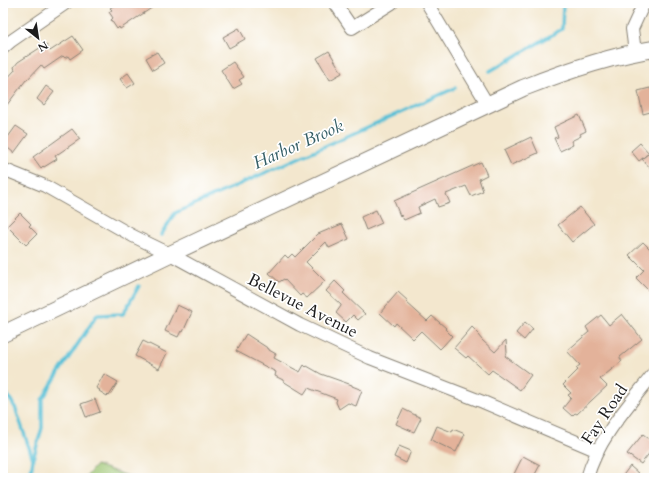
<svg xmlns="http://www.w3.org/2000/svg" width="657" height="481" viewBox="0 0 657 481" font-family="Cardo,serif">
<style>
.green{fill:#9bc470;stroke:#5c7046}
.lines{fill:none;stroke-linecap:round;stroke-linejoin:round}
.stream{stroke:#59c0d6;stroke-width:3.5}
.building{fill:#e3b29a}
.minor-casing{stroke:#888275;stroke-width:14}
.major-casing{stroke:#888275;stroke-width:18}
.minor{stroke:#fff;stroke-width:12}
.major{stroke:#fff;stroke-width:16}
.labels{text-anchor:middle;stroke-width:3.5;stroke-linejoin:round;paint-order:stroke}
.street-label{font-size:17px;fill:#1c1c1c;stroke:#fff}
.water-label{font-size:18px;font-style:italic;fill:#345e66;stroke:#fff}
</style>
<rect width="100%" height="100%" fill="#fff"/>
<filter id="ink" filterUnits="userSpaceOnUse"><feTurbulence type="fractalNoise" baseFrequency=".025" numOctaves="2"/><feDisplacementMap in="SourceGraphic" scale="8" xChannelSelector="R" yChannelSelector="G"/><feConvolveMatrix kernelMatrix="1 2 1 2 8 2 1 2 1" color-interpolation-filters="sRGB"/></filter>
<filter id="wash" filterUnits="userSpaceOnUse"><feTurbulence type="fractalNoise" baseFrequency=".012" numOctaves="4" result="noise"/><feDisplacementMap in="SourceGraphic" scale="16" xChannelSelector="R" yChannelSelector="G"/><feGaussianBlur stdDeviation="0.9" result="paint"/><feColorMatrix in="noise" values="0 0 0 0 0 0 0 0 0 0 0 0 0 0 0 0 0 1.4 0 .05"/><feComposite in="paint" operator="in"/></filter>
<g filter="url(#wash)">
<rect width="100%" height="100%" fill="#f3e7ce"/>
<!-- green -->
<path class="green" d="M 96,465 L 134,478 L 85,478 Z"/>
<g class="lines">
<!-- stream -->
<path class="stream" d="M 490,71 L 562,29 L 563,3
M 161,235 L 175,213 L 455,88
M 3,388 L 15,407 L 33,459
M 30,478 L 33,459 L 42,428 L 42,400 L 56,377 L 97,315 L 123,314 L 139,286"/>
</g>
<g id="blocks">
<!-- building -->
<path class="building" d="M 118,3 L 159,3 L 120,29 L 119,27 L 117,29 L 111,20 L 113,18 L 109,12 L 112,10 L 110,8 Z
M 239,28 L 245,39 L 229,48 L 223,37 Z
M 73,36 L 83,50 L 70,59 L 68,56 L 65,58 L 63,56 L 44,69 L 41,65 L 27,80 L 26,80 L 3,110 L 3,83 L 15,70 L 14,67 L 18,62 L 46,44 L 50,51 Z
M 329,51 L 342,73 L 330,80 L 317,58 Z
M 157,52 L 164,63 L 153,70 L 146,58 Z
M 233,62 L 244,77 L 239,80 L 242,84 L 233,89 L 221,70 Z
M 128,73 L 135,83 L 127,88 L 120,79 Z
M 46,86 L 54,92 L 44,105 L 37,99 Z
M 650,88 L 651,90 L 654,90 L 654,111 L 643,114 L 638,91 Z
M 579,115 L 586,131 L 580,134 L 581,136 L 571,141 L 573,145 L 560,151 L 554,138 L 558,137 L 554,127 Z
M 16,126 L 28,134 L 14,153 L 3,144 Z
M 72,129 L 80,139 L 55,156 L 57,159 L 44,167 L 43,166 L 41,168 L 33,157 Z
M 531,137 L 538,153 L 511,165 L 504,150 Z
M 640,143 L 649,153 L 639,161 L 631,151 Z
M 654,148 L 654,172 L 642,159 Z
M 481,162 L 487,175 L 479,179 L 483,191 L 471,196 L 466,186 L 446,194 L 450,203 L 438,207 L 435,199 L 418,207 L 420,213 L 404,220 L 401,215 L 400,216 L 394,201 Z
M 580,207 L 594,224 L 572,242 L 558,225 Z
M 376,210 L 382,223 L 366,230 L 361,217 Z
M 20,213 L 31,224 L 29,226 L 37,234 L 26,245 L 7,226 Z
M 342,224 L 349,239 L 329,248 L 326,242 L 306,262 L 325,281 L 307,298 L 302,294 L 300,296 L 284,279 L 279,282 L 269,273 L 285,255 L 288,258 L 292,254 L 295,257 L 318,234 Z
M 643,242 L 654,253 L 654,296 L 636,278 L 644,270 L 629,255 Z
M 335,281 L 345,291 L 343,293 L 365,314 L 358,320 L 353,315 L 346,322 L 336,313 L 341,306 L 341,305 L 326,291 Z
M 398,292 L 408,301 L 406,302 L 427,321 L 432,316 L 446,328 L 445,329 L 452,336 L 443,346 L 440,349 L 421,331 L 413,339 L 396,323 L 394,326 L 380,313 Z
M 177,305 L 192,312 L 183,332 L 181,331 L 178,337 L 165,331 Z
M 622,314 L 642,339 L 620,357 L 620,358 L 622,361 L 600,379 L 607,386 L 577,414 L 575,413 L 572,416 L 563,408 L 571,398 L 568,395 L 571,393 L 563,385 L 578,370 L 576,368 L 580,365 L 567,351 L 589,332 L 586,327 L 601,315 L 609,325 Z
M 525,322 L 533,329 L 524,340 L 516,333 Z
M 472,327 L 479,334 L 478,335 L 482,340 L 495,352 L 506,340 L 507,353 L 505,356 L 531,375 L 520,390 L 492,370 L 488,374 L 468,356 L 466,358 L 454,348 Z
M 246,334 L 269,349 L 269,350 L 276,354 L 274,358 L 300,372 L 304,365 L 306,367 L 307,366 L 321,374 L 352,385 L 352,386 L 362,390 L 356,406 L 348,403 L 339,409 L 336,402 L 337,399 L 308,388 L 304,394 L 283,381 L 283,380 L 275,376 L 276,372 L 236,351 Z
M 143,341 L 167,353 L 159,369 L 135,356 Z
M 104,374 L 118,382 L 109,396 L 108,395 L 107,396 L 99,391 L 100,390 L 96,388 Z
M 95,399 L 100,412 L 86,417 L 81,404 Z
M 403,409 L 421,418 L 414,432 L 396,424 Z
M 437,426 L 452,432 L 453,429 L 465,434 L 456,452 L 431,440 Z
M 643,434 L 654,443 L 654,447 L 641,464 L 627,454 Z
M 399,446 L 411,451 L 406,463 L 394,457 Z
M 523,456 L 540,465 L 533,478 L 512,478 Z
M 630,466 L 638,473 L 634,478 L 621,478 Z"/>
</g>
</g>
<g filter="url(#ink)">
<use href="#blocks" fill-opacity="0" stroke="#888275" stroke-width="1"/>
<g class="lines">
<defs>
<path id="minor" d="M 335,3 L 352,28 L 392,3
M 427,3 L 488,105
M 3,48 L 11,41 L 66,3
M 635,52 L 632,29 L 644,3
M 3,169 L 45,186 L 133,236 L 170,254 L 300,325 L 370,358 L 483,402 L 598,451
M 587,478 C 598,438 629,405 654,373"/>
<path id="major" d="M 3,334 L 170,254 L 523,88 C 566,71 609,56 654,49"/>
</defs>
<!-- minor casing -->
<use href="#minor" class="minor-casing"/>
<!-- major casing -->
<use href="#major" class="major-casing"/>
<!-- minor -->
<use href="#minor" class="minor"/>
<!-- major -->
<use href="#major" class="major"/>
</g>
</g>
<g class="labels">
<!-- street labels -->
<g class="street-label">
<text transform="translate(303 305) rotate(27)" y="6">Bellevue Avenue</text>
<text transform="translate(604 414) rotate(-56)" y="6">Fay Road</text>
</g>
<!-- water labels -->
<g class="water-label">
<text transform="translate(298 144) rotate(-24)" y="6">Harbor Brook</text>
</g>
</g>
<!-- margin -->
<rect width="657" height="481" fill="none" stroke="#fff" stroke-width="16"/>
<!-- north arrow -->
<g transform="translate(38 38) rotate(150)" stroke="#ffffff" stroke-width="3" paint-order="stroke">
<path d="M0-3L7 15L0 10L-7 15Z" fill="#1c1c1c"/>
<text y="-6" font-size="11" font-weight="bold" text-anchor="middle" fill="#1c1c1c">N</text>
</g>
</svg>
